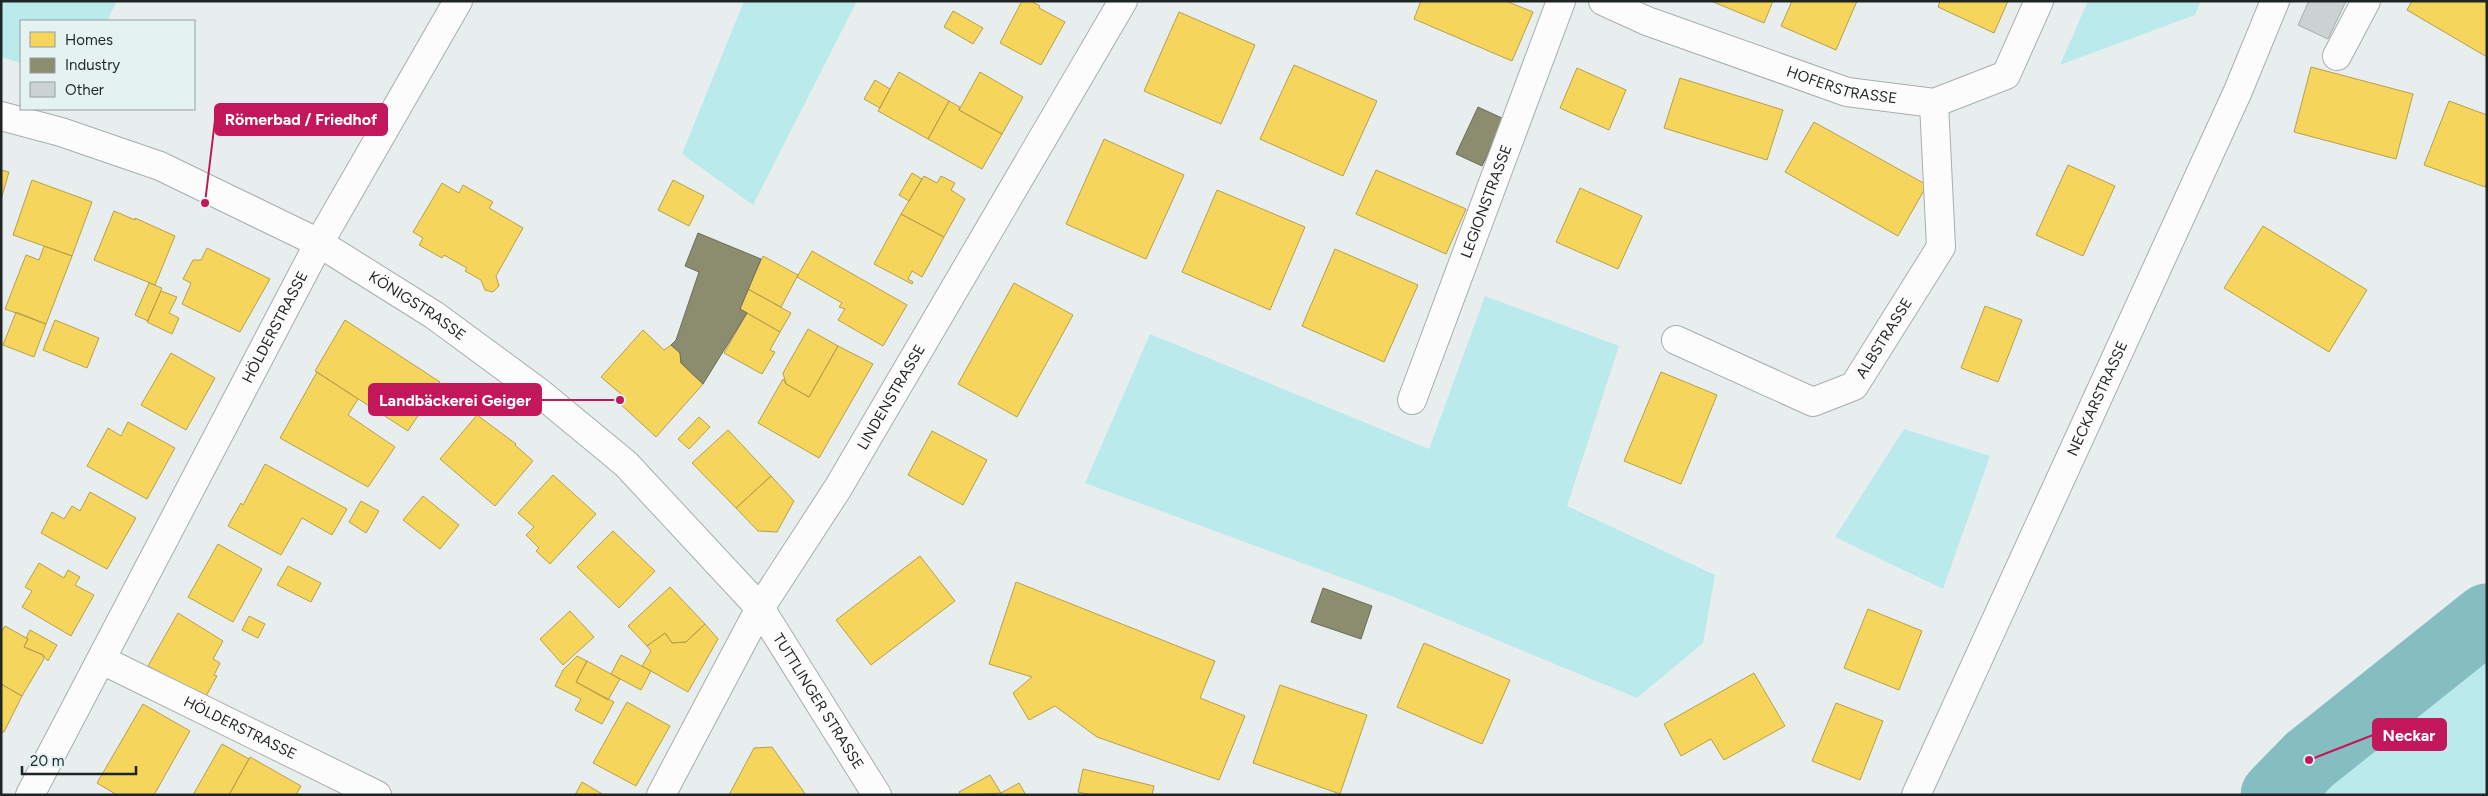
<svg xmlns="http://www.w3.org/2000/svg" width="2488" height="796" viewBox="0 0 2488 796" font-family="Figtree,sans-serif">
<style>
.green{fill:#bbeaec}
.homes{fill:#f6d55c;stroke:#b6a04b}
.industry{fill:#8c8c6e;stroke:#6b6d58}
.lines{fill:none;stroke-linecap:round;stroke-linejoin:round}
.river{stroke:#84bec0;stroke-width:69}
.building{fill:#ccd1d1;stroke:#a7abac}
.minor-casing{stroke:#a8adad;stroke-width:30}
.minor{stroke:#fcfcfc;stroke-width:28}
.labels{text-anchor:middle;stroke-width:5;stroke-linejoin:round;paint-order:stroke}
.street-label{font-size:15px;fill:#1f2424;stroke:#e4f2f2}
.leader{fill:none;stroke:#c2185b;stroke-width:2}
.callout-dot{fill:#c2185b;stroke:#e4f2f2;stroke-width:2}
.callout{fill:#c2185b;stroke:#c2185b;stroke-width:2}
.callout-label{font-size:16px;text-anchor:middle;font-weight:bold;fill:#fff}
</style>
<rect width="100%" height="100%" fill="#e8eeee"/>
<!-- green -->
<path class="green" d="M 1,1 L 117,1 L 107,21 L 21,21 L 21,63 L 1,57 Z
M 744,1 L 857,1 L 753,205 L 682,154 Z
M 2088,1 L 2201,1 L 2195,15 L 2060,65 Z
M 1485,296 L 1619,346 L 1567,506 L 1715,575 L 1703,643 L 1637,698 L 1391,596 L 1085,483 L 1150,334 L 1429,449 Z
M 1904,429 L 1990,456 L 1943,589 L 1835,537 Z
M 2487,643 L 2487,795 L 2297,795 Z"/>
<!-- homes -->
<path class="homes" d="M 1022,1 L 1031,1 L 1040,6 L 1039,8 L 1065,22 L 1041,65 L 1000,43 Z
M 1421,1 L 1506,1 L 1533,12 L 1512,61 L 1414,19 Z
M 1711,1 L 1773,1 L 1764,23 Z
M 1792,1 L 1857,1 L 1836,50 L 1781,26 Z
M 1940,1 L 2008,1 L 1994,33 L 1938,7 Z
M 2412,1 L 2487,1 L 2487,57 L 2407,10 Z
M 953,11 L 983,28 L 973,44 L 944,27 Z
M 1179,12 L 1255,45 L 1221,124 L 1144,91 Z
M 1294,65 L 1377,101 L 1343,176 L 1260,139 Z
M 2311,67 L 2413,94 L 2396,159 L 2294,132 Z
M 1577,68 L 1626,90 L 1609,130 L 1560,108 Z
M 899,72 L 949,101 L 928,139 L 878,111 Z
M 980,72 L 1023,97 L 1002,134 L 959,110 Z
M 1680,78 L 1783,110 L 1767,160 L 1664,128 Z
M 875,80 L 890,89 L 880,108 L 864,99 Z
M 949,101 L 960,107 L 959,110 L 1002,134 L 982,169 L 928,139 Z
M 2449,101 L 2487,115 L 2487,182 L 2485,187 L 2424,165 Z
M 1814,122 L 1927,185 L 1898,236 L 1785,172 Z
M 1104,139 L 1184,175 L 1146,259 L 1066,224 Z
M 2068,165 L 2115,186 L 2083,256 L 2036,235 Z
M 1,170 L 9,172 L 1,200 Z
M 1376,170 L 1466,209 L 1446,254 L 1356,214 Z
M 912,173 L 922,179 L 909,201 L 899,195 Z
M 924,176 L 937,183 L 941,176 L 955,183 L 951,190 L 965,199 L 944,237 L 901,214 Z
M 32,180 L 92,202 L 72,256 L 13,235 Z
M 673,180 L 704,196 L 689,226 L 658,210 Z
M 442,183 L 459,193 L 463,185 L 493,202 L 489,208 L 523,228 L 496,276 L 499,286 L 493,292 L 485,290 L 481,280 L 465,271 L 467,268 L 444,255 L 442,258 L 419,245 L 423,238 L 413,232 Z
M 1580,188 L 1642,216 L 1618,269 L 1556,242 Z
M 1217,190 L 1305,227 L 1270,310 L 1182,272 Z
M 114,211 L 135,220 L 135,218 L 175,236 L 155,285 L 94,260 Z
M 901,214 L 944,237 L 922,277 L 912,271 L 908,279 L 913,282 L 912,284 L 874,264 Z
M 2263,226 L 2367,290 L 2329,352 L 2224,288 Z
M 44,246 L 72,256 L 46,324 L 5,309 L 26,255 L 39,260 Z
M 207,248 L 270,279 L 240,332 L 182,304 L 191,283 L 183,279 L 193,260 L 201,260 Z
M 1335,249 L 1418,285 L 1384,362 L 1302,326 Z
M 812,251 L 907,305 L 883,346 L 838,320 L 845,309 L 839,307 L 842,303 L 797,277 Z
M 763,256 L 798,275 L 781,307 L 748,289 Z
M 149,283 L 162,288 L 148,321 L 135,315 Z
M 1014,283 L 1073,315 L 1017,417 L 958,384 Z
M 748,289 L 791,313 L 780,332 L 740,309 Z
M 161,291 L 177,297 L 169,313 L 179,318 L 172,334 L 147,322 Z
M 1985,306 L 2022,320 L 1998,382 L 1961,368 Z
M 16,312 L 46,324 L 34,357 L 3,345 Z
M 747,313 L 780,332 L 770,350 L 775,352 L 762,374 L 724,353 Z
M 55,320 L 99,338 L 87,368 L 43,350 Z
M 345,320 L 440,382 L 408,431 L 315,371 Z
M 808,329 L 838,346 L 809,397 L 786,384 L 783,373 Z
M 643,330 L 664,350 L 671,345 L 680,353 L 681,363 L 703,384 L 656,437 L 616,400 L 621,394 L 601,377 Z
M 838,346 L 873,364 L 819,458 L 758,423 L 783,379 L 786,384 L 809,397 Z
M 171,353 L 215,378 L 186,430 L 141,405 Z
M 317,372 L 358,399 L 348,415 L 395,447 L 368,487 L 280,438 Z
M 1661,372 L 1717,395 L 1681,484 L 1624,461 Z
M 477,415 L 516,444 L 515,445 L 533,461 L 495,506 L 440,459 Z
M 699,417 L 710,427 L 689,449 L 678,439 Z
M 128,422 L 175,448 L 147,499 L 87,466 L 108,428 L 121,436 Z
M 728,430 L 771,476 L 736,508 L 692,463 Z
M 932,431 L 987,460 L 963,505 L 908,475 Z
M 265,464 L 347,509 L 332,535 L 302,518 L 281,555 L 228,526 L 241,503 L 243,505 Z
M 553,475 L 596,514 L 550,564 L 536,551 L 539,548 L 526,535 L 534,527 L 518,513 Z
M 771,476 L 794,501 L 777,532 L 758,531 L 736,508 Z
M 90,492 L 136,518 L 107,569 L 41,533 L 52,512 L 64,519 L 72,506 L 80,511 Z
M 423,496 L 459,525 L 440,549 L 403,520 Z
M 361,501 L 379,511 L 366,533 L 349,522 Z
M 613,531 L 655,571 L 619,608 L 577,567 Z
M 218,544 L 262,569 L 233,622 L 188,597 Z
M 920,556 L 955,601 L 871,665 L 836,620 Z
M 39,563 L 64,578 L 68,570 L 80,577 L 75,585 L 94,595 L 71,636 L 22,607 L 32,591 L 25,587 Z
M 288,566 L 321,583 L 311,602 L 277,585 Z
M 1016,582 L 1215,661 L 1200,698 L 1245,716 L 1219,780 L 1097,737 L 1055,706 L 1029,720 L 1013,693 L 1032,677 L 989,664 Z
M 670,587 L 705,624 L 686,642 L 672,643 L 665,633 L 647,646 L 628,626 Z
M 1868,609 L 1922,631 L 1899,690 L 1844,668 Z
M 570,611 L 594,637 L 563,665 L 540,639 Z
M 178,613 L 223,641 L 213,659 L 220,663 L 214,675 L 217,676 L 205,698 L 148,666 Z
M 249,616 L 265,624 L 258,638 L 242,630 Z
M 705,624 L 718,639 L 688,692 L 642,666 L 651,651 L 647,646 L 665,633 L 672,643 L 686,642 Z
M 5,626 L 28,639 L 24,647 L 43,655 L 44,659 L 22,696 L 1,684 L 1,633 Z
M 30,630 L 57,645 L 48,661 L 43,655 L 24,647 L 28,639 L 26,638 Z
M 1424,643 L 1510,680 L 1482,744 L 1397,707 Z
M 621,655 L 651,671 L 641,690 L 611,674 Z
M 577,656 L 587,661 L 576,682 L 614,702 L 602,724 L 575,710 L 581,699 L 555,686 L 563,670 Z
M 587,661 L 620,679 L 608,700 L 576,682 Z
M 1754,673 L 1785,726 L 1724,760 L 1711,739 L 1681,756 L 1664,724 Z
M 1,684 L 22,696 L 4,732 L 1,732 Z
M 1280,685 L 1367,715 L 1340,794 L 1253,763 Z
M 627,702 L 670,726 L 636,786 L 593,763 Z
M 1836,703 L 1883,721 L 1860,780 L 1812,761 Z
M 143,704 L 190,731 L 154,795 L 117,795 L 97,783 Z
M 222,744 L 249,759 L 229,795 L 193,795 Z
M 772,747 L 806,795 L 729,795 L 754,748 Z
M 250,757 L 301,786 L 296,795 L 229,795 Z
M 1083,769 L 1154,786 L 1152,795 L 1092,795 L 1078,792 Z
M 990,775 L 1001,793 L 961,795 L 959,792 Z
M 582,782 L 604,795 L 575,795 Z
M 1019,783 L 1026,795 L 999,795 L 1001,793 Z"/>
<!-- industry -->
<path class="industry" d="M 1478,107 L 1504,119 L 1482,166 L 1456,154 Z
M 698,233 L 761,259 L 740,309 L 747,313 L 703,384 L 681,363 L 680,353 L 671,345 L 676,340 L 699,272 L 685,266 Z
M 1323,588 L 1372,606 L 1361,639 L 1311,622 Z"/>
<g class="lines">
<!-- river -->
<path class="river" d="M 2275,795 L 2309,760 L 2487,618"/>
</g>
<!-- building -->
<path class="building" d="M 2309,1 L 2346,1 L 2328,39 L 2298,25 Z"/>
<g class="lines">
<defs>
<g id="minor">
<path id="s1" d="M 1603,1 L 1647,21 L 1847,92 L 1934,103 L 2006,75 L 2039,1"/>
<path d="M 2337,56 L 2366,1"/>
<path id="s2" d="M 1,116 L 61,132 L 160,166 L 319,243 L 434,315 L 540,393 L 626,464 L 760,608 L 877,795"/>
<path id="s3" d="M 1676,340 L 1813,402 L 1854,386 L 1941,247 L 1934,103"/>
<path id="s4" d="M 1412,400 L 1561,1"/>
<path id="s5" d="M 102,660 L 377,795"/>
<path id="s6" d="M 30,795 L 319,243 L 458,1"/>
<path id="s7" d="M 661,795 L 760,608 L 838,488 L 1123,1"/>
<path id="s8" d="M 1916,795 L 2238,91 L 2275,1"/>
</g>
</defs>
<!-- minor casing -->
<use href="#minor" class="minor-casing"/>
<!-- minor -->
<use href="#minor" class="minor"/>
</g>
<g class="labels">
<!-- street labels -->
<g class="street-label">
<text dy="5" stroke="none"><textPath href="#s1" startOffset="254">HOFERSTRASSE</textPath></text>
<text dy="5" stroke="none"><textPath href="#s4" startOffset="212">LEGIONSTRASSE</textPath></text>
<text dy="5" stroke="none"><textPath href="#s2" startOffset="460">KÖNIGSTRASSE</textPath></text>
<text dy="5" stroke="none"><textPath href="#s6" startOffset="528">HÖLDERSTRASSE</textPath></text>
<text dy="5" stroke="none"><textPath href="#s3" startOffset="251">ALBSTRASSE</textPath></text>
<text dy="5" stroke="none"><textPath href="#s7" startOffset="460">LINDENSTRASSE</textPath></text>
<text dy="5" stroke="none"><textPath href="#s8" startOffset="436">NECKARSTRASSE</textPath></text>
<text dy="5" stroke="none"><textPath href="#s2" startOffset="1029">TUTTLINGER STRASSE</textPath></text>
<text dy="5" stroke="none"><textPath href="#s5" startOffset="154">HÖLDERSTRASSE</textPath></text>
</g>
</g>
<!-- callouts -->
<path class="leader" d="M205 203L215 120M620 400L541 400M2309 760L2373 735"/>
<g class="callout-dot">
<circle cx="205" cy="203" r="5"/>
<circle cx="620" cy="400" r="5"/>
<circle cx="2309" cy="760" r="5"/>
</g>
<g class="callout">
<rect x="215" y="104" width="172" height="31" rx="5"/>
<rect x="369" y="384" width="172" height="31" rx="5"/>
<rect x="2373" y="719" width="73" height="31" rx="5"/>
</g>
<g class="callout-label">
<text x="301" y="125">Römerbad / Friedhof</text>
<text x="455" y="406">Landbäckerei Geiger</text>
<text x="2409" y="741">Neckar</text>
</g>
<!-- border -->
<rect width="2488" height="796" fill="none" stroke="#1f2424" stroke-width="5"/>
<!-- legend -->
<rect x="20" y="20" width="175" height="90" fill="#e4f2f2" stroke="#95a0a0"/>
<rect x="30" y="32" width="25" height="15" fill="#f6d55c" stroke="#95a0a0"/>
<text x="65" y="45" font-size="15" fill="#1f2424">Homes</text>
<rect x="30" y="58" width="25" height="15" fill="#8c8c6e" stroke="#95a0a0"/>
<text x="65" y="70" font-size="15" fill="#1f2424">Industry</text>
<rect x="30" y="82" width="25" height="15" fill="#ccd1d1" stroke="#95a0a0"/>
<text x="65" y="95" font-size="15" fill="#1f2424">Other</text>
<!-- scale -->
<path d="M22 766v8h114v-8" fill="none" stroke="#1f2424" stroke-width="2.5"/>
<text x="30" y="766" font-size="15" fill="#1f2424" stroke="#e4f2f2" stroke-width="4" paint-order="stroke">20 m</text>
</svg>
